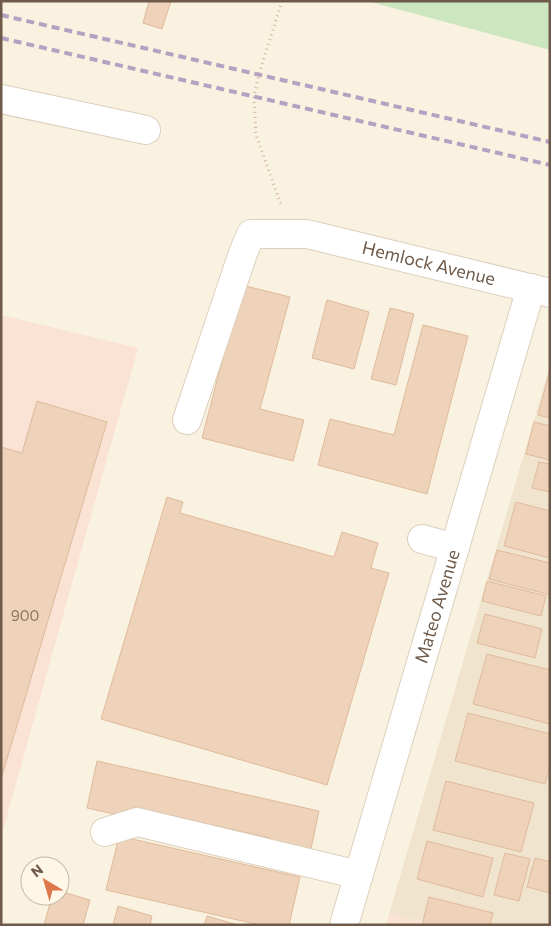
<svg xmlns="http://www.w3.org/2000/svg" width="551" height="926" viewBox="0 0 551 926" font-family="Commissioner,sans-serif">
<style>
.residential{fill:#f1e4cf}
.commercial{fill:#fae2d4}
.green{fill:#cce6c0}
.building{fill:#eed2ba;stroke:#dfba9b}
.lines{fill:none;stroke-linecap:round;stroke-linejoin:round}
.minor-casing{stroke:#ddcfbd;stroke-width:30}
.path{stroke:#d2b69e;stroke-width:3;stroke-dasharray:1 4;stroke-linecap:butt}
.minor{stroke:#fff;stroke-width:28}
.rail{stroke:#b5a1c1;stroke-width:4;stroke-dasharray:8 5;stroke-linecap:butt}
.labels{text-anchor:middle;stroke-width:4;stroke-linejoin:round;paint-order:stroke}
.number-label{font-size:15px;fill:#8f7865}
.street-label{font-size:18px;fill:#6f5a49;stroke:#fef6e6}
</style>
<rect width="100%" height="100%" fill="#faf2e0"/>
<!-- residential -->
<path class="residential" d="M 550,365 L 550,925 L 437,925 L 389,914 Z"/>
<!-- commercial -->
<path class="commercial" d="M 1,315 L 138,348 L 1,837 Z
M 389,914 L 437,925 L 386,925 Z"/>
<!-- green -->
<path class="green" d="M 367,1 L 550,1 L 550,50 Z"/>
<!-- building -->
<path class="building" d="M 149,1 L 171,1 L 162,29 L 143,23 Z
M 242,285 L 290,297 L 260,409 L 304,420 L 293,461 L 202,438 Z
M 327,300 L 369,312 L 354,369 L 312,358 Z
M 390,308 L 414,314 L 396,385 L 371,379 Z
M 423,325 L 468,336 L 427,494 L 318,465 L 330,419 L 394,435 Z
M 550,370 L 550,418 L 538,415 Z
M 37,401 L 107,422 L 1,779 L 1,447 L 22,453 Z
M 534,422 L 550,426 L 550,460 L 526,454 Z
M 539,462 L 550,464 L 550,492 L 532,488 Z
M 167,497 L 183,502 L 180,513 L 334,557 L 342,532 L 378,543 L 371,568 L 389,573 L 327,785 L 101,719 Z
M 516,502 L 550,511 L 550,558 L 504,546 Z
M 497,550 L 550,563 L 550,595 L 489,579 Z
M 487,581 L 546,596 L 541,616 L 482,601 Z
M 485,614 L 542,629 L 535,658 L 477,643 Z
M 487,654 L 550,670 L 550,724 L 473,704 Z
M 468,713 L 550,734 L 550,766 L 545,784 L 455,761 Z
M 97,761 L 319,811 L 309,858 L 267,848 L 270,838 L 134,807 L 131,818 L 87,808 Z
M 446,781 L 534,803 L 521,852 L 433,830 Z
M 119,836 L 300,877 L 289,925 L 260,925 L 106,890 Z
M 427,841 L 493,858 L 483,897 L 417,879 Z
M 505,853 L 530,859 L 519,901 L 494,895 Z
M 535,858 L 550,862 L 550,893 L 527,887 Z
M 60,891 L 90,900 L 83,925 L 44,925 L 52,896 L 60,896 Z
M 429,897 L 493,913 L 490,925 L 422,925 Z
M 118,906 L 152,916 L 150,925 L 113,925 Z
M 207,916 L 238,925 L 204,925 Z"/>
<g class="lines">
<defs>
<g id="minor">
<path d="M 1,99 L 146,130"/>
<path id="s1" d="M 187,420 L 243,253 L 251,234 L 307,234 L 550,293"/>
<path d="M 422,539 L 455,548"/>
<path d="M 105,832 L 137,822 L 359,875"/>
<path id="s2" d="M 344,925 L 531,288"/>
</g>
</defs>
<!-- minor casing -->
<use href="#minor" class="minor-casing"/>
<!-- path -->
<path class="path" d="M 282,1 L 259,74 L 254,97 L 256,135 L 280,202 L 282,205"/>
<!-- minor -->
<use href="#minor" class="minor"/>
<!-- rail -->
<path class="rail" d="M 1,15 L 550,142
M 1,38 L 550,165"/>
</g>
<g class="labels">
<!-- number labels -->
<g class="number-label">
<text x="25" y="621">900</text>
</g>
<!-- street labels -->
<g class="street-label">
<text dy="6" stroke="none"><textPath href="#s1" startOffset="378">Hemlock Avenue</textPath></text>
<text dy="6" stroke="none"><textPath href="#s2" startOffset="332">Mateo Avenue</textPath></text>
</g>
</g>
<!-- border -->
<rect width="551" height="926" fill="none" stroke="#6f5a49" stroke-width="5"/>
<!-- north arrow -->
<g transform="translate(45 881) rotate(322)"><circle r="24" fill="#fef6e6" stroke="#c5b8a7"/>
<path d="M0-4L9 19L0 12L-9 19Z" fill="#dd784c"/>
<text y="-8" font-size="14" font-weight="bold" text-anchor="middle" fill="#6f5a49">N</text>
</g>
</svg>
